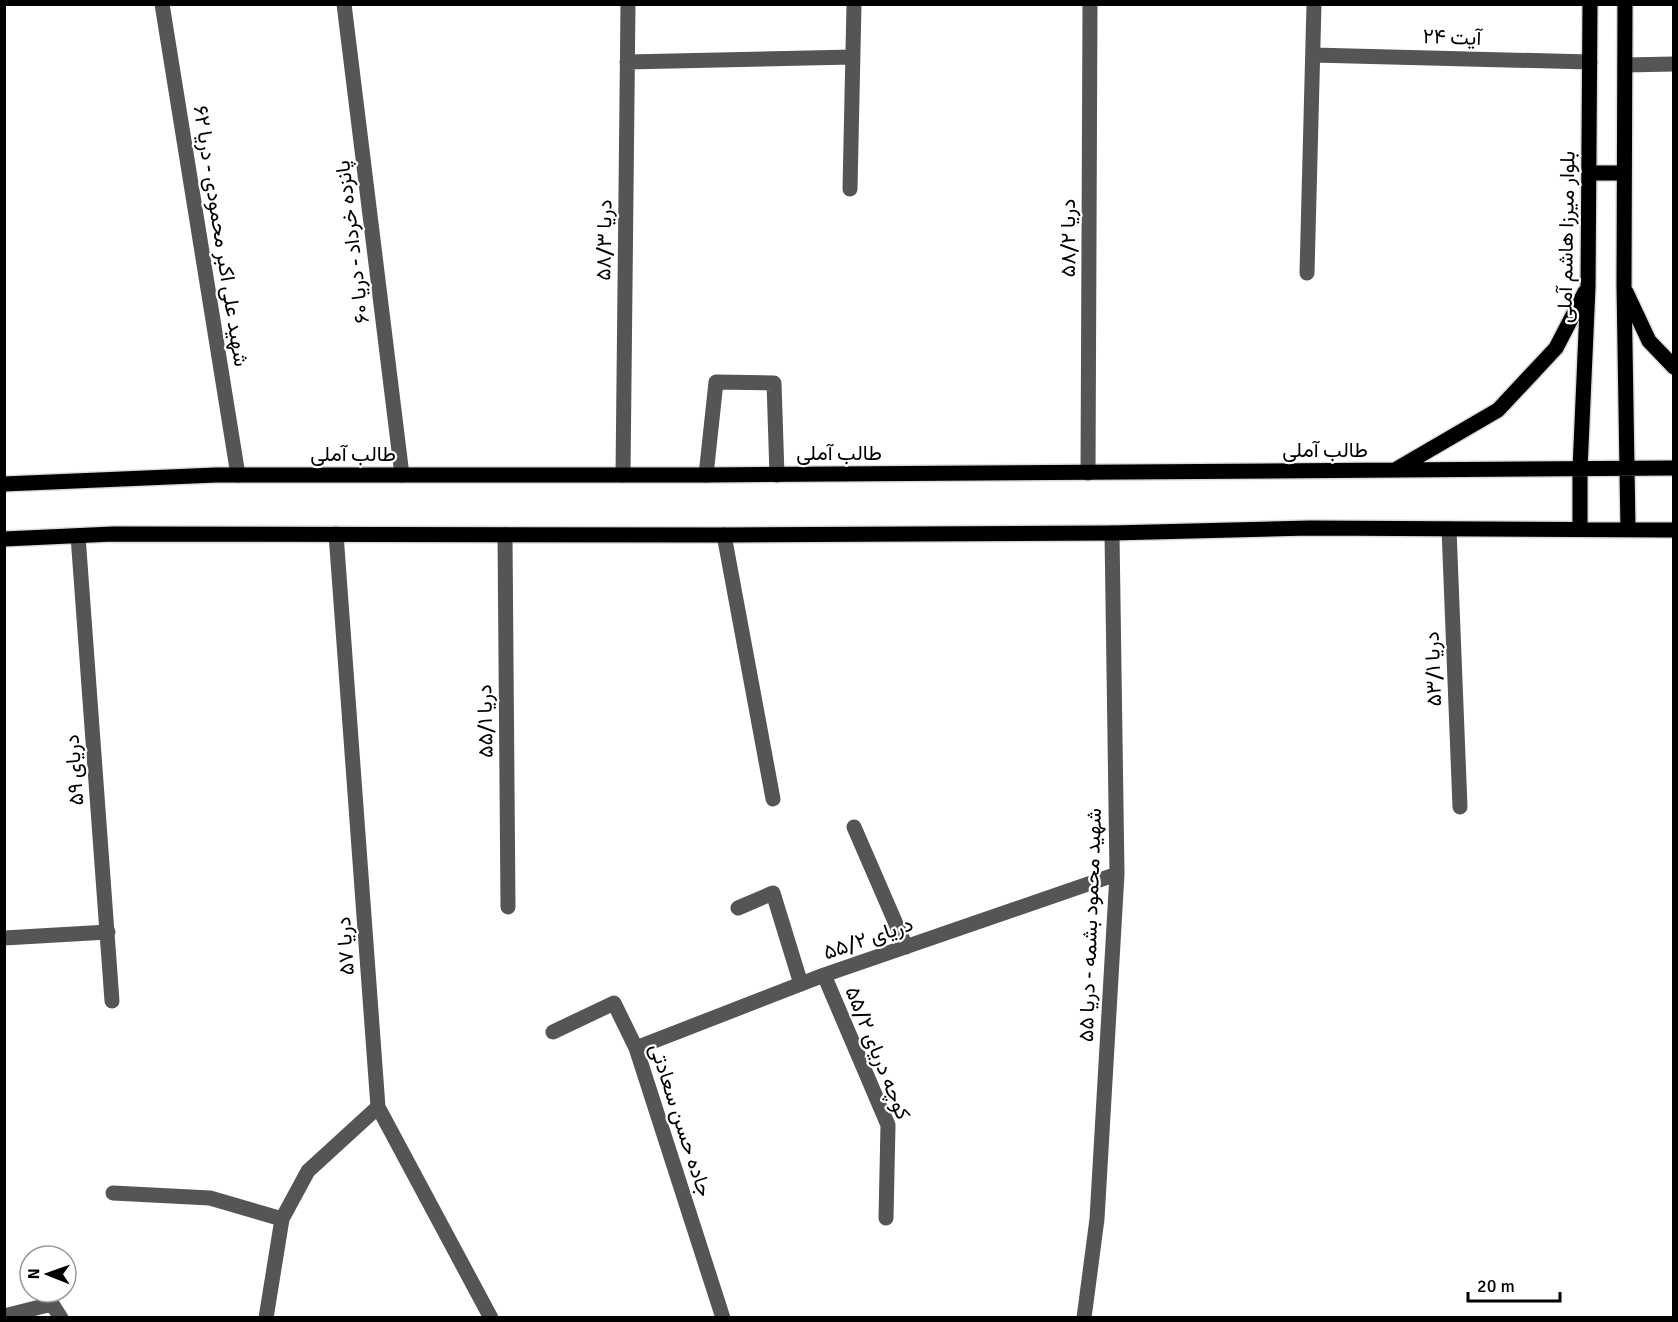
<svg xmlns="http://www.w3.org/2000/svg" width="1678" height="1322" viewBox="0 0 1678 1322" font-family="Signika,Vazirmatn,sans-serif">
<style>
.lines{fill:none;stroke-linecap:round;stroke-linejoin:round}
.major-casing{stroke:#dbdbdb;stroke-width:18}
.minor{stroke:#555;stroke-width:15}
.major{stroke:#000;stroke-width:15}
.labels{text-anchor:middle;stroke-width:4.5;stroke-linejoin:round;paint-order:stroke}
.street-label{font-size:21px;fill:#000;stroke:#fff}
</style>
<rect width="100%" height="100%" fill="#fff"/>
<g class="lines">
<defs>
<path id="major" d="M 1625,4 L 1624,286 L 1628,529
M 1589,173 L 1624,173
M 1626,292 L 1649,341 L 1674,367
M 1395,470 L 1498,410 L 1556,348 L 1585,292
M 4,484 L 216,475 L 706,475 L 1674,468
M 1580,529 L 1580,469 L 1588,287 L 1590,4
M 4,539 L 113,534 L 724,535 L 1112,533 L 1310,528 L 1674,530"/>
</defs>
<!-- major casing -->
<use href="#major" class="major-casing"/>
<!-- minor -->
<path class="minor" d="M 162,4 L 238,475
M 344,4 L 402,475
M 1313,55 L 1590,62
M 627,62 L 853,57
M 1625,65 L 1674,64
M 850,189 L 854,4
M 1307,273 L 1314,4
M 1088,473 L 1090,4
M 623,475 L 628,4
M 706,475 L 716,382 L 774,383 L 777,475
M 1449,529 L 1460,807
M 505,535 L 508,907
M 724,535 L 773,799
M 78,536 L 112,1001
M 854,827 L 906,947
M 738,908 L 773,893 L 801,984
M 4,938 L 108,932
M 824,975 L 888,1125 L 886,1218
M 553,1032 L 614,1003 L 636,1048 L 723,1318
M 636,1048 L 824,975 L 1117,874
M 378,1107 L 491,1318
M 113,1193 L 210,1198 L 282,1219
M 4,1316 L 52,1304 L 61,1318
M 266,1318 L 282,1219 L 308,1171 L 378,1107 L 336,534
M 1084,1318 L 1097,1219 L 1117,874 L 1112,533"/>
<!-- major -->
<use href="#major" class="major"/>
</g>
<g class="labels">
<!-- street labels -->
<g class="street-label">
<text transform="translate(1452 37) rotate(2)" y="7">آیت ۲۴</text>
<text transform="translate(221 236) rotate(81)" y="7">شهید علی اکبر محمودی - دریا ۶۲</text>
<text transform="translate(1566 237) rotate(-89)" y="7">بلوار میرزا هاشم آملی</text>
<text transform="translate(1068 238) rotate(-90)" y="7">دریا ۵۸/۲</text>
<text transform="translate(604 240) rotate(-89)" y="7">دریا ۵۸/۳</text>
<text transform="translate(352 242) rotate(-97)" y="7">پانزده خرداد - دریا ۶۰</text>
<text x="1325" y="457">طالب آملی</text>
<text x="839" y="460">طالب آملی</text>
<text x="353" y="461">طالب آملی</text>
<text transform="translate(1433 669) rotate(-92)" y="7">دریا ۵۳/۱</text>
<text transform="translate(485 721) rotate(-91)" y="7">دریا ۵۵/۱</text>
<text transform="translate(74 770) rotate(-94)" y="7">دریای ۵۹</text>
<text transform="translate(1090 925) rotate(-88)" y="7">شهید محمود بشمه - دریا ۵۵</text>
<text transform="translate(868 938) rotate(-19)" y="7">دریای ۵۵/۲</text>
<text transform="translate(345 946) rotate(-94)" y="7">دریا ۵۷</text>
<text transform="translate(878 1053) rotate(68)" y="7">کوچه دریای ۵۵/۲</text>
<text transform="translate(681 1120) rotate(72)" y="7">جاده حسن سعادتی</text>
</g>
</g>
<!-- border -->
<rect width="1678" height="1322" fill="none" stroke="#000000" stroke-width="12"/>
<!-- north arrow -->
<g transform="translate(48 1274) rotate(271)"><circle r="28" fill="#ffffff" stroke="#999999" stroke-width="1.5"/>
<path d="M0-4.5L10 22L0 15L-10 22Z" fill="#000000"/>
<text y="-9" font-size="16" font-weight="bold" text-anchor="middle" fill="#000000">N</text>
</g>
<!-- scale -->
<path d="M1468 1292v9h92v-9" fill="none" stroke="#000000" stroke-width="3"/>
<text x="1477" y="1292" font-size="18" fill="#000000" stroke="#ffffff" stroke-width="4.5" paint-order="stroke">20 m</text>
</svg>
